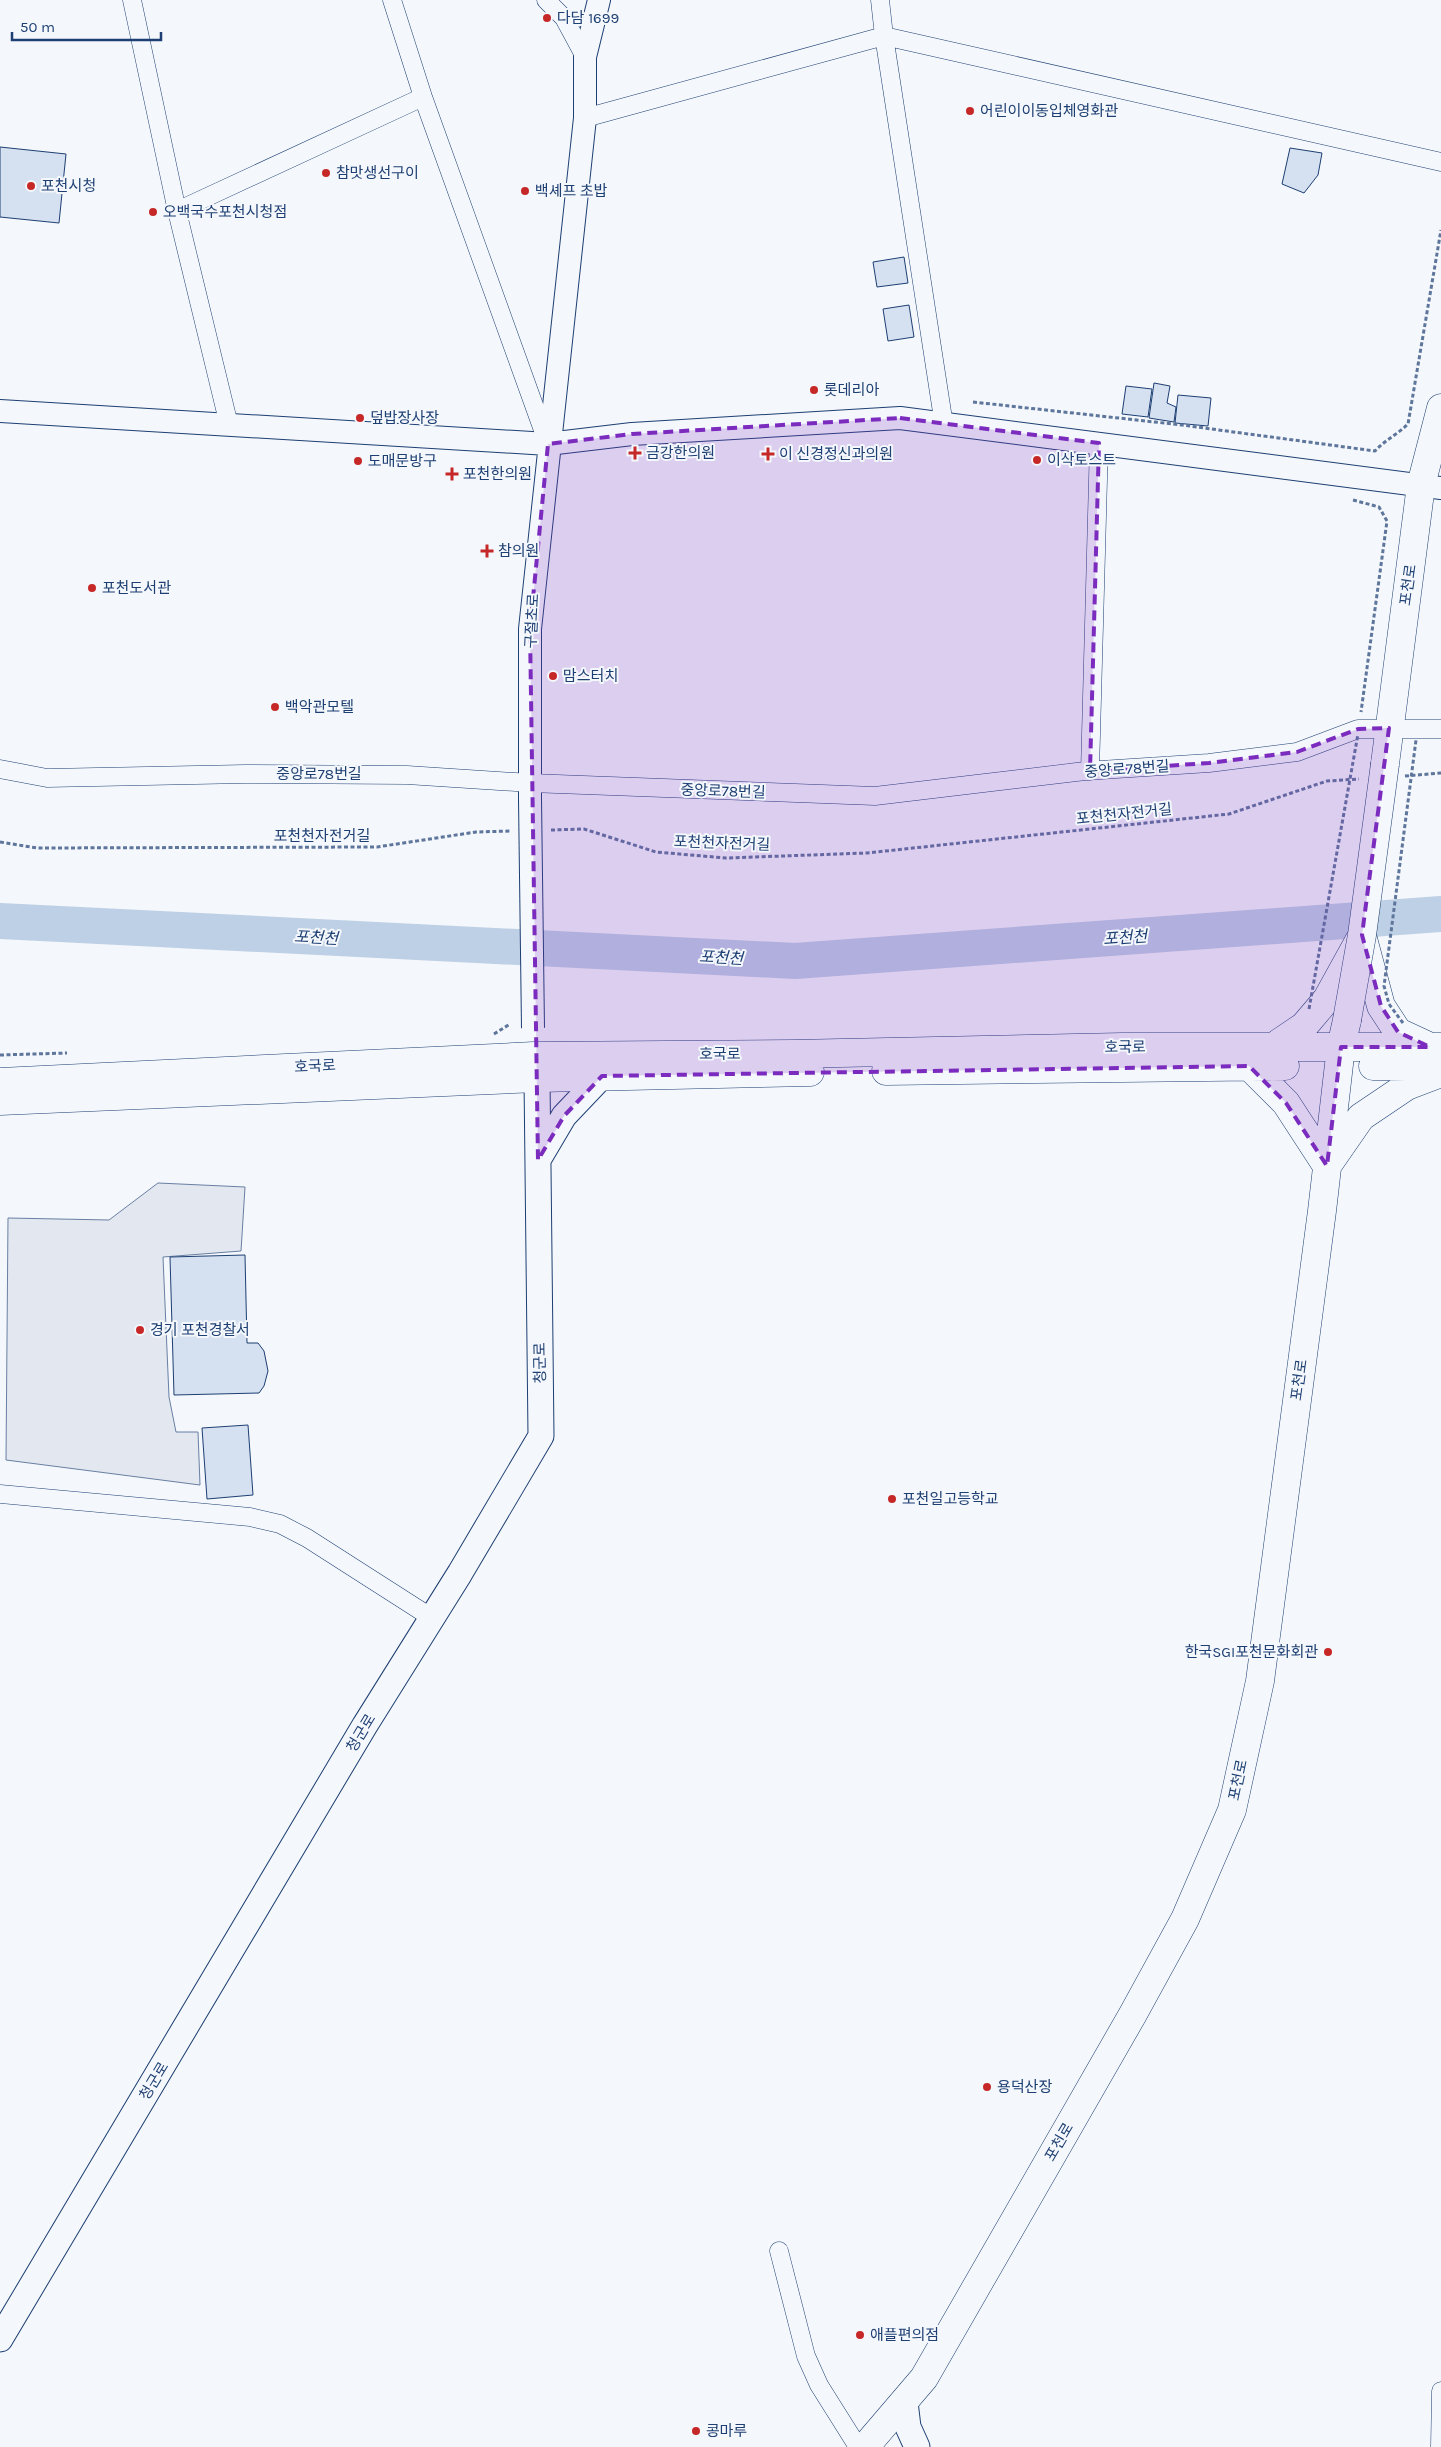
<svg xmlns="http://www.w3.org/2000/svg" width="1441" height="2447" viewBox="0 0 1441 2447" font-family="Karla,'Noto Sans KR',sans-serif">
<style>
.parking{fill:#e3e8f0;stroke:#687fa3}
.lines{fill:none;stroke-linecap:round;stroke-linejoin:round}
.river{stroke:#bed0e5;stroke-width:36}
.building{fill:#d5e0f0;stroke:#1d3f73}
.minor-casing{stroke:#1d3f73;stroke-width:19}
.tertiary-casing{stroke:#1d3f73;stroke-width:24}
.secondary-casing{stroke:#1d3f73;stroke-width:27}
.primary-casing{stroke:#1d3f73;stroke-width:29}
.path{stroke:#5e769c;stroke-width:3;stroke-dasharray:4 2.5;stroke-linecap:butt}
.minor{stroke:#f4f7fb;stroke-width:18}
.tertiary{stroke:#f4f7fb;stroke-width:22}
.secondary{stroke:#f4f7fb;stroke-width:25}
.primary{stroke:#f4f7fb;stroke-width:28}
.tertiary-bridge-casing{stroke:#1d3f73;stroke-width:24;stroke-linecap:butt}
.primary-bridge-casing{stroke:#1d3f73;stroke-width:29;stroke-linecap:butt}
.path-bridge{stroke:#5e769c;stroke-width:3;stroke-dasharray:4 2.5;stroke-linecap:butt}
.tertiary-bridge{stroke:#f4f7fb;stroke-width:22}
.primary-bridge{stroke:#f4f7fb;stroke-width:28}
.marked{fill:#7b2cbf;fill-opacity:0.2;stroke:#7b2cbf;stroke-width:4;stroke-dasharray:10 6;stroke-linejoin:round}
.poi-dot{fill:#c62828;stroke:#f4f7fb;stroke-width:2}
.labels{text-anchor:middle;stroke-width:4;stroke-linejoin:round;paint-order:stroke}
.poi-label{font-size:15px;fill:#1d3f73;stroke:#f4f7fb;text-anchor:start}
.street-label{font-size:15px;fill:#1d3f73;stroke:#f4f7fb}
.water-label{font-size:16px;font-style:italic;fill:#1d3f73;stroke:#f4f7fb}
</style>
<rect width="100%" height="100%" fill="#f4f7fb"/>
<!-- parking -->
<path class="parking" d="M 158,1183 L 245,1187 L 241,1251 L 163,1257 L 169,1397 L 176,1432 L 198,1432 L 200,1485 L 6,1460 L 8,1218 L 109,1220 Z"/>
<g class="lines">
<!-- river -->
<path class="river" d="M 0,921 L 795,961 L 1441,914"/>
</g>
<!-- building -->
<path class="building" d="M 0,147 L 66,154 L 59,223 L 0,217 Z
M 1290,148 L 1322,153 L 1318,175 L 1304,193 L 1282,184 Z
M 904,257 L 908,283 L 877,287 L 873,262 Z
M 909,305 L 914,337 L 888,341 L 883,309 Z
M 1154,383 L 1170,386 L 1167,403 L 1176,407 L 1174,422 L 1149,418 Z
M 1126,386 L 1152,389 L 1148,417 L 1122,414 Z
M 1178,395 L 1211,398 L 1208,426 L 1175,423 Z
M 245,1255 L 247,1343 L 258,1343 L 264,1351 L 268,1371 L 264,1386 L 259,1393 L 174,1395 L 170,1257 Z
M 248,1425 L 253,1495 L 207,1499 L 202,1428 Z"/>
<g class="lines">
<defs>
<path id="minor" d="M 132,0 L 177,211 L 229,425
M 392,0 L 423,97 L 548,444
M 546,0 L 564,18 L 585,57
M 880,0 L 884,36 L 944,425
M 585,118 L 884,36 L 1441,162
M 177,211 L 423,97
M 0,769 L 47,778 L 245,774 L 407,775 L 530,783 L 875,796 L 1085,771 L 1209,763 L 1297,752 L 1358,729 L 1441,729
M 1090,771 L 1099,443
M 0,1494 L 250,1517 L 280,1524 L 307,1538 L 432,1618
M 779,2251 L 806,2356 L 819,2385 L 858,2447
M 1440,2447 L 1441,2391"/>
<path id="tertiary" d="M 0,411 L 548,444 L 632,434 L 900,418 L 1441,488
M 530,799 L 530,629 L 585,118 L 585,57 L 599,0"/>
<path id="secondary" d="M 538,1160 L 564,1116 L 602,1076
M 0,2339 L 365,1725 L 460,1573 L 541,1436 L 537,1078
M 905,2402 L 908,2427 L 917,2447"/>
<path id="primary" d="M 1385,764 L 1421,485 L 1441,408
M 1362,935 L 1381,1006 L 1398,1032 L 1426,1045
M 1273,1047 L 1304,1026 L 1327,999 L 1359,941
M 1249,1066 L 1286,1103 L 1327,1166 L 1361,1117 L 1407,1086 L 1441,1073
M 1373,1066 L 1441,1067
M 886,1071 L 1285,1066
M 0,1082 L 534,1056 L 793,1054 L 1122,1047 L 1441,1047
M 0,1101 L 537,1078 L 810,1072
M 865,2447 L 924,2378 L 1133,2014 L 1185,1919 L 1232,1810 L 1260,1681 L 1322,1211 L 1341,1047 L 1347,1020"/>
</defs>
<!-- minor casing -->
<use href="#minor" class="minor-casing"/>
<!-- tertiary casing -->
<use href="#tertiary" class="tertiary-casing"/>
<!-- secondary casing -->
<use href="#secondary" class="secondary-casing"/>
<!-- primary casing -->
<use href="#primary" class="primary-casing"/>
<!-- path -->
<path class="path" d="M 973,402 L 1182,425 L 1375,451 C 1385,440 1398,434 1408,424 L 1441,230
M 1353,500 L 1379,507 L 1387,521 L 1361,712
M 1405,776 L 1441,773
M 551,830 L 584,829 L 656,852 L 726,858 L 867,853 L 1229,814 L 1327,781 L 1359,779
M 0,842 L 37,848 L 377,847 L 476,832 L 510,831
M 494,1034 L 510,1024
M 0,1055 L 67,1053"/>
<!-- minor -->
<use href="#minor" class="minor"/>
<!-- tertiary -->
<use href="#tertiary" class="tertiary"/>
<!-- secondary -->
<use href="#secondary" class="secondary"/>
<!-- primary -->
<use href="#primary" class="primary"/>
<defs>
<path id="tertiary-bridge" d="M 530,799 L 533,1028"/>
<path id="primary-bridge" d="M 1347,1020 L 1362,935 L 1385,764"/>
</defs>
<!-- tertiary-bridge casing -->
<use href="#tertiary-bridge" class="tertiary-bridge-casing"/>
<!-- primary-bridge casing -->
<use href="#primary-bridge" class="primary-bridge-casing"/>
<!-- path-bridge -->
<path class="path-bridge" d="M 1309,1009 L 1358,734
M 1403,1023 L 1389,1004 L 1384,986 L 1416,740"/>
<!-- tertiary-bridge -->
<use href="#tertiary-bridge" class="tertiary-bridge"/>
<!-- primary-bridge -->
<use href="#primary-bridge" class="primary-bridge"/>
</g>
<!-- marked area -->
<path class="marked" d="M 900,418 L 1099,443 L 1090,771 L 1209,763 L 1297,752 L 1358,729 L 1389,728 L 1362,935 L 1381,1006 L 1398,1032 L 1430,1047 L 1341,1047 L 1327,1166 L 1286,1103 L 1249,1066 L 602,1076 L 564,1116 L 538,1160 L 530,629 L 548,444 L 632,434 Z"/>
<!-- markers -->
<g class="poi-dot">
<circle cx="547" cy="18" r="5"/>
<circle cx="970" cy="111" r="5"/>
<circle cx="326" cy="173" r="5"/>
<circle cx="31" cy="186" r="5"/>
<circle cx="525" cy="191" r="5"/>
<circle cx="153" cy="212" r="5"/>
<circle cx="814" cy="390" r="5"/>
<circle cx="360" cy="418" r="5"/>
<path d="M632.5 445.5h5v5h5v5h-5v5h-5v-5h-5v-5h5z"/>
<path d="M765.5 446.5h5v5h5v5h-5v5h-5v-5h-5v-5h5z"/>
<circle cx="1037" cy="460" r="5"/>
<circle cx="358" cy="461" r="5"/>
<path d="M449.5 466.5h5v5h5v5h-5v5h-5v-5h-5v-5h5z"/>
<path d="M484.5 543.5h5v5h5v5h-5v5h-5v-5h-5v-5h5z"/>
<circle cx="92" cy="588" r="5"/>
<circle cx="553" cy="676" r="5"/>
<circle cx="275" cy="707" r="5"/>
<circle cx="140" cy="1330" r="5"/>
<circle cx="892" cy="1499" r="5"/>
<circle cx="1328" cy="1652" r="5"/>
<circle cx="987" cy="2087" r="5"/>
<circle cx="860" cy="2335" r="5"/>
<circle cx="696" cy="2431" r="5"/>
</g>
<g class="labels">
<!-- poi labels -->
<g class="poi-label">
<text x="557" y="23">다담 1699</text>
<text x="980" y="116">어린이이동입체영화관</text>
<text x="336" y="178">참맛생선구이</text>
<text x="41" y="191">포천시청</text>
<text x="535" y="196">백셰프 초밥</text>
<text x="163" y="217">오백국수포천시청점</text>
<text x="824" y="395">롯데리아</text>
<text x="370" y="423">덮밥장사장</text>
<text x="646" y="458">금강한의원</text>
<text x="779" y="459">이 신경정신과의원</text>
<text x="1047" y="465">이삭토스트</text>
<text x="368" y="466">도매문방구</text>
<text x="463" y="479">포천한의원</text>
<text x="498" y="556">참의원</text>
<text x="102" y="593">포천도서관</text>
<text x="563" y="681">맘스터치</text>
<text x="285" y="712">백악관모텔</text>
<text x="150" y="1335">경기 포천경찰서</text>
<text x="902" y="1504">포천일고등학교</text>
<text x="1318" y="1657" text-anchor="end">한국SGI포천문화회관</text>
<text x="997" y="2092">용덕산장</text>
<text x="870" y="2340">애플편의점</text>
<text x="706" y="2436">콩마루</text>
</g>
<!-- street labels -->
<g class="street-label">
<text transform="translate(1408 585) rotate(-82)" y="5">포천로</text>
<text transform="translate(532 621) rotate(-87)" y="5">구절초로</text>
<text transform="translate(1127 769) rotate(-4)" y="5">중앙로78번길</text>
<text x="319" y="779">중앙로78번길</text>
<text transform="translate(723 791) rotate(2)" y="5">중앙로78번길</text>
<text transform="translate(1124 814) rotate(-6)" y="5">포천천자전거길</text>
<text x="322" y="841">포천천자전거길</text>
<text transform="translate(722 843) rotate(2)" y="5">포천천자전거길</text>
<text transform="translate(1125 1047) rotate(-1)" y="5">호국로</text>
<text x="720" y="1059">호국로</text>
<text transform="translate(315 1066) rotate(-3)" y="5">호국로</text>
<text transform="translate(540 1363) rotate(-91)" y="5">청군로</text>
<text transform="translate(1299 1380) rotate(-82)" y="5">포천로</text>
<text transform="translate(361 1733) rotate(-59)" y="5">청군로</text>
<text transform="translate(1238 1780) rotate(-78)" y="5">포천로</text>
<text transform="translate(154 2081) rotate(-59)" y="5">청군로</text>
<text transform="translate(1059 2142) rotate(-60)" y="5">포천로</text>
</g>
<!-- water labels -->
<g class="water-label">
<text transform="translate(316 937) rotate(3)" y="6">포천천</text>
<text transform="translate(1125 937) rotate(-4)" y="6">포천천</text>
<text transform="translate(721 957) rotate(3)" y="6">포천천</text>
</g>
</g>
<!-- scale -->
<path d="M12 32v8h149v-8" fill="none" stroke="#1d3f73" stroke-width="2.5"/>
<text x="20" y="32" font-size="15" fill="#1d3f73" stroke="#f4f7fb" stroke-width="4" paint-order="stroke">50 m</text>
</svg>
